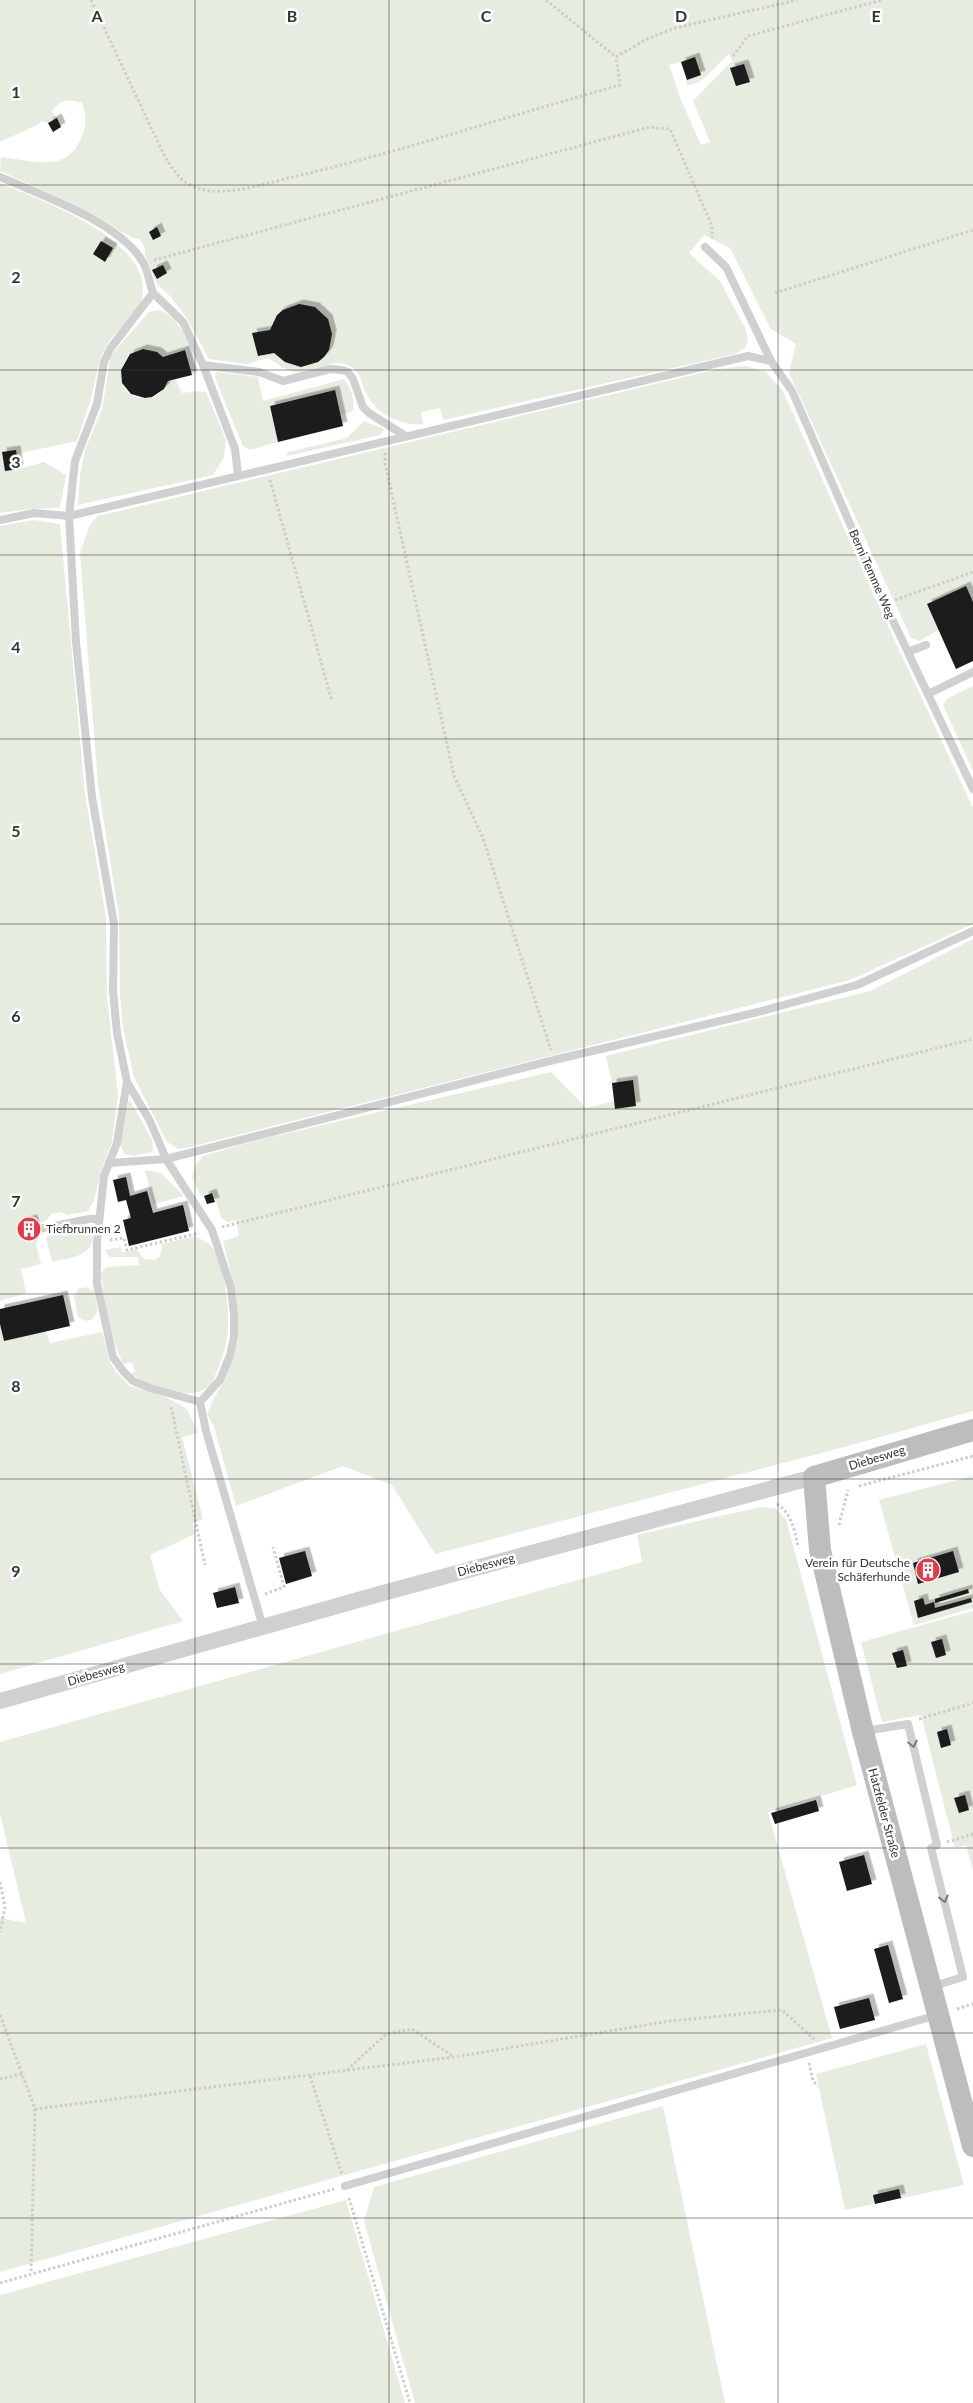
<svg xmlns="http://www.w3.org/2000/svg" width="973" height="2403" viewBox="0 0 973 2403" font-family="Lato,sans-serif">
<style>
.green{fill:#e6ecdf;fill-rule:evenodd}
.building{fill:#1a1a1a;filter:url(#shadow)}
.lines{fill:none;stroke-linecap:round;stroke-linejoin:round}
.path{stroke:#cdcdcd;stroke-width:3;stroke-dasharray:2.5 2.5;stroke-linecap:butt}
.lane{stroke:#d0d0d0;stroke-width:8}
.street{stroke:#d0d0d0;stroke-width:16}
.secondary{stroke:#bdbdbd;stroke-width:22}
.oneway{stroke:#7a7a7a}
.grid{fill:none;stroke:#333;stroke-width:1;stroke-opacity:0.55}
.labels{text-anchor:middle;stroke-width:5;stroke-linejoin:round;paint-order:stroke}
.street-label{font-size:12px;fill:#333;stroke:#fff}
.poi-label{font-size:12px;fill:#333;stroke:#fff;text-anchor:start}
.grid-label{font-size:16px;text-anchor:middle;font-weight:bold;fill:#333;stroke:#fff;stroke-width:5;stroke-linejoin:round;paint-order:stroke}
</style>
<defs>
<filter id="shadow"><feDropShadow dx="4.5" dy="-4.5" stdDeviation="0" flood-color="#0004"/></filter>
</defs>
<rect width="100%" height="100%" fill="#fff"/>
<!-- green -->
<path class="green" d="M 0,0 L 973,0 L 973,602 L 965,586 L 927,604 L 939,630 L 919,641 L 911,638 L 789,373 L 796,344 L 771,329 L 730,248 L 704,235 L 689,253 L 720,281 L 745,328 L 748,339 L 745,348 L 735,354 L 443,420 L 440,408 L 421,412 L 423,424 C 402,427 375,413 366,393 C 362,385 361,375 354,369 C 336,353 316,374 296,372 C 286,371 276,363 268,358 L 247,364 L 209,359 L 188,320 L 171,297 L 157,284 L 145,255 L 145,248 L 140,239 C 127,238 106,221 92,214 C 62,198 31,185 0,171 L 1,157 C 33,160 67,175 82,136 C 87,124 86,115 82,103 C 69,99 61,99 52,111 L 57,118 L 48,123 L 42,121 L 35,126 L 0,142 ZM 729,54 L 732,61 L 693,101 L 710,142 L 701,145 L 681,100 L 669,65 L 695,58 L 700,75 L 687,80 L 687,85 C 703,86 717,63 729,54 Z
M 0,183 C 40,200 160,242 141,302 C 135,321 112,332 104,350 C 97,364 96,379 92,394 C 88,410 82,425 77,441 L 16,454 L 19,469 L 44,462 L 66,475 L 60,508 L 30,509 L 0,513 Z
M 159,310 C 180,316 193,351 198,371 L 192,375 L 184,350 L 163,357 C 121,324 102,403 148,398 C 157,397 165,390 168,381 L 176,380 L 182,393 L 198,391 L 206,392 L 226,440 L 224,457 L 213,475 L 78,505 L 80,475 L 85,450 L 102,409 L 111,355 L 149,312 Z
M 746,366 L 766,372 L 783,391 L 874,596 L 973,808 L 973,924 L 850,980 L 190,1147 L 179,1149 L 167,1142 L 134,1077 L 123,1028 L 120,996 L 119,916 L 98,785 L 80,553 L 90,525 L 98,516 L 718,369 Z
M 216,372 L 258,377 L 263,401 L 344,379 C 352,389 354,398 353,411 L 341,415 L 334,390 L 270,406 L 278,442 L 250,450 L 243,446 L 215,378 Z
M 364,421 L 384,429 L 380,435 L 287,456 L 288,452 L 347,438 Z
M 34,520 L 60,524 L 85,794 L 106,917 L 107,998 L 118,1095 L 112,1142 L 102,1168 L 94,1200 L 88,1211 L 67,1215 L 61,1212 L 51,1214 L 46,1221 L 36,1223 L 34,1216 L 19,1220 L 23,1240 L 39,1238 L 36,1244 L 41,1264 L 21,1269 L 26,1293 L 0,1301 L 0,526 Z
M 973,686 L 973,771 L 943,705 L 948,698 Z
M 973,939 L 973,1411 L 848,1446 L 435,1554 L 392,1485 L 343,1466 L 236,1506 L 214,1427 L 207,1414 L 214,1398 L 224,1381 L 238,1341 L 236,1294 L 223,1241 L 239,1236 L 236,1220 L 227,1222 L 221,1217 L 213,1192 L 201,1196 L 192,1177 L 195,1166 L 203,1156 L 258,1140 L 551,1072 L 586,1108 L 614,1101 L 616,1109 L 636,1106 L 633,1080 L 612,1083 L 606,1056 L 870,991 Z
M 129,1099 L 152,1139 L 153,1149 L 151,1152 L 134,1156 L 124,1154 L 120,1144 Z
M 145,1170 L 161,1173 L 184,1196 L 153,1204 Z
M 79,1229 L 93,1237 C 92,1257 68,1258 52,1262 L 46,1237 Z
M 195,1236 C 200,1239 208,1242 211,1246 C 225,1264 229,1306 228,1328 C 228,1341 223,1356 218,1368 C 215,1375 213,1384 207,1388 C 184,1402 151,1386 131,1374 L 135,1372 L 132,1363 L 123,1364 C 110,1337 104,1304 101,1273 L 107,1267 L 139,1265 L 138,1257 L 109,1257 L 105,1250 L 121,1247 L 122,1253 L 136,1249 L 144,1259 L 155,1260 L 160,1256 L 162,1244 Z
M 86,1287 L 94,1291 L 98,1310 L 93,1319 L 86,1321 L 78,1317 L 74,1297 L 78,1289 Z
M 0,1324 L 4,1341 L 46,1331 L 50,1343 L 102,1332 L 110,1362 L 117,1373 L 130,1386 L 166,1397 L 187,1409 L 198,1433 L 182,1437 L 203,1519 L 193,1523 L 195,1534 L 150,1555 L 160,1590 L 183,1621 L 0,1674 Z
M 973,1476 L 973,1608 L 914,1625 L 879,1500 Z
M 760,1507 L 775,1508 L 786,1519 L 857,1785 L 768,1812 L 832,2038 L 0,2272 L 0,1918 L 26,1923 L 0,1814 L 0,1742 L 642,1562 L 637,1535 Z
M 973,1611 L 973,1871 L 966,1845 L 955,1848 L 921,1715 L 882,1722 L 861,1642 Z
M 926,2044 L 964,2185 L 845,2210 L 816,2074 Z
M 663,2106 L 725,2403 L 415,2403 L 364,2221 L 374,2187 Z
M 346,2200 L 405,2403 L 0,2403 L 0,2295 Z"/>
<!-- building -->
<path class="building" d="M 695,57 L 701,75 L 687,80 L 681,62 Z
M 744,64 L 750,82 L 736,86 L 730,68 Z
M 57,118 L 61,127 L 53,132 L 48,123 Z
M 157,227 L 161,236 L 153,240 L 149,232 Z
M 101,241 L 113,248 L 105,262 L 93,254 Z
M 163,265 L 167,273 L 157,279 L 152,270 Z
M 299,304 L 315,307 L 328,319 L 332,334 L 329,350 L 324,357 L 318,362 L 301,367 L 285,362 L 274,353 L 258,356 L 252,333 L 270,330 L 277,315 L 283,310 Z
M 143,349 L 157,352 L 163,357 L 185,350 L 192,375 L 168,381 L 164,389 L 152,397 L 145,398 L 131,394 L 122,383 L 121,370 L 130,354 Z
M 335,390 L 343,426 L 278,442 L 270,406 Z
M 16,450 L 19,469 L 5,471 L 2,452 Z
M 966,586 L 973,602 L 973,661 L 956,669 L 927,604 Z
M 633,1080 L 636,1106 L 615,1109 L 612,1083 Z
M 126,1177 L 130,1196 L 147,1191 L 153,1213 L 183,1205 L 189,1231 L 129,1246 L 123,1220 L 131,1218 L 126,1200 L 118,1202 L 113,1180 Z
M 212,1193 L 215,1202 L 207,1204 L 204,1196 Z
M 33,1219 L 38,1236 L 25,1240 L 20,1222 Z
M 63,1295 L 70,1326 L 4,1341 L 0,1324 L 0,1309 Z
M 305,1551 L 312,1576 L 286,1584 L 279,1558 Z
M 953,1551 L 959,1572 L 918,1584 L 913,1563 Z
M 235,1587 L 239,1603 L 217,1608 L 213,1593 Z
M 968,1589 L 969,1593 L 935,1603 L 935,1599 Z
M 923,1598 L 925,1605 L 934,1602 L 935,1608 L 971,1598 L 972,1602 L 918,1618 L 914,1601 Z
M 942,1639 L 946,1655 L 936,1658 L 931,1642 Z
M 903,1650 L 907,1666 L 897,1668 L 892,1653 Z
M 947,1729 L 951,1745 L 941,1748 L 937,1732 Z
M 965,1795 L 969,1810 L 959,1813 L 954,1798 Z
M 816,1800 L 819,1811 L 775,1824 L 771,1813 Z
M 864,1855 L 872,1884 L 847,1891 L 839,1862 Z
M 888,1945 L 903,1999 L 889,2003 L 874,1949 Z
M 869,1998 L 875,2020 L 840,2029 L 834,2007 Z
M 899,2189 L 901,2198 L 875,2204 L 873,2195 Z"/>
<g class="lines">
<!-- path -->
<path class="path" d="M 91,0 L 165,157 C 174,171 182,184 200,189 C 227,197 270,182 297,176 C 406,150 512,115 620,85 L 616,57 L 647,39 L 675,28 L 797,0
M 546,0 L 616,57
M 733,56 L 748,36 L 882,0
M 154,260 L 650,127 L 670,129 L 712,226 L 712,238
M 775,293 L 973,230
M 385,453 L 385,463 L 454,776 L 483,838 L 551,1050
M 270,480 L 332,701
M 895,600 L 973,572
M 222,1227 L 973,1039
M 110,1240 L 124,1238 L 127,1250 L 199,1233
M 171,1407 L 205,1565
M 859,1486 L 973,1456
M 777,1504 C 792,1514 794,1529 798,1546
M 839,1525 L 848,1490
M 265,1594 L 284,1587 L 273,1547
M 919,1719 L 973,1703
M 947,1842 L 973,1834
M 0,1882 L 5,1907 L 0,1932
M 957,2009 L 973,2004
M 0,2015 L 35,2109 L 31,2273
M 809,2063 L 813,2081 L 818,2086
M 347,2070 L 386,2034 L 412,2029 L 454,2057
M 310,2076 L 342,2175
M 0,2079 L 23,2074
M 35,2109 L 454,2057 L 670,2021 L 782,2010 L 814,2039
M 349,2198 L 410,2403
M 0,2283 L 334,2189"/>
<!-- lane -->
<path class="lane" d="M 0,177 C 41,195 122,223 144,264 C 148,273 150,284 153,293
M 705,247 L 726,267 L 771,361 L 792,391 L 885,604 L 973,789
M 203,365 L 235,449 L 238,475
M 0,520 L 34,513 L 69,516 L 75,461 L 97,404 L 104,362 L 110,349 L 153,293 L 183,322 L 203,365 L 259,372 L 283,381 L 330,369 L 342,370 L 348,372 L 353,379 L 363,407 L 369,413 L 404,435
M 908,652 L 926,645
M 928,694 L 973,672
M 127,1082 L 150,1121 L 166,1159 L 212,1230 L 231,1288 L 234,1315 L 234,1337 L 230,1355 L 220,1380 L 200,1402
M 109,1163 L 166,1159 L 554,1060 L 758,1012 L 857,985 L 973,931
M 39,1229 L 89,1219 L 99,1219
M 263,1627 L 206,1431 L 200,1402 L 150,1388 L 133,1381 L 123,1371 L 113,1357 L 97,1284 L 97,1242 L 104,1176 L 117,1143 L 127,1082 L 117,1033 L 113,991 L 114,924 L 92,797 L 76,642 L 69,516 L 748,356 L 771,361
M 865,1731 L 908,1724 L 937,1845 L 931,1848 L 963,1977 L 934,1986
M 345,2186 L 937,2015"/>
<!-- street -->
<path class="street" d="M 0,1701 L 383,1593 L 814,1477"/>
<!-- secondary -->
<path class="secondary" d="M 973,1430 L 814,1477 L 820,1550 L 863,1732 L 973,2146"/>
</g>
<!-- one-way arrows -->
<defs><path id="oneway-chevron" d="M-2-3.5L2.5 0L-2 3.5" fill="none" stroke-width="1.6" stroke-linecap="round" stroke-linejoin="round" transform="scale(1.25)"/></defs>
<g class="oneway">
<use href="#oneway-chevron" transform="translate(913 1744) rotate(77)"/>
<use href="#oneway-chevron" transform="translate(944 1899) rotate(76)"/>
</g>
<!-- grid -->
<path class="grid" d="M 195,0 L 195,2403M 389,0 L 389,2403M 584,0 L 584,2403M 778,0 L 778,2403M 0,185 L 973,185M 0,370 L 973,370M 0,555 L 973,555M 0,739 L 973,739M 0,924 L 973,924M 0,1109 L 973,1109M 0,1294 L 973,1294M 0,1479 L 973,1479M 0,1664 L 973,1664M 0,1848 L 973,1848M 0,2033 L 973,2033M 0,2218 L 973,2218"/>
<!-- icons -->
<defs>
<symbol id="building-disc" viewBox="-11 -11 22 22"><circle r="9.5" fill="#e63946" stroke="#fff"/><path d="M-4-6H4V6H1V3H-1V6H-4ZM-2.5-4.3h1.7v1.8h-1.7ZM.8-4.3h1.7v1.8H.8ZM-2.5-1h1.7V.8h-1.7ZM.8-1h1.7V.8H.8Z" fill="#fff"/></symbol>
</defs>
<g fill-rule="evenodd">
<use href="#building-disc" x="15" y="1215" width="28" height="28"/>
<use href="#building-disc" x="914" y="1556" width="28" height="28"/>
</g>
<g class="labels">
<!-- street labels -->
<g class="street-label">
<text transform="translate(872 574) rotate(66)" y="4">Berni Temme Weg</text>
<text transform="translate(877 1458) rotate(-17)" y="4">Diebesweg</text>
<text transform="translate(486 1565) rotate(-15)" y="4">Diebesweg</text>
<text transform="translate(96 1674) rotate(-16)" y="4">Diebesweg</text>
<text transform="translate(884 1813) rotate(75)" y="4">Hatzfelder Straße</text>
</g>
<!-- poi labels -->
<g class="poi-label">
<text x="46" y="1233">Tiefbrunnen 2</text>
<text x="910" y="1567" text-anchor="end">Verein für Deutsche<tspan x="910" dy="14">Schäferhunde</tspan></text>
</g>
</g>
<g class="grid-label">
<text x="97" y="22">A</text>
<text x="292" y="22">B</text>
<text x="486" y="22">C</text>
<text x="681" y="22">D</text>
<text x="876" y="22">E</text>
<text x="16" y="98">1</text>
<text x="16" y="283">2</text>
<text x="16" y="468">3</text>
<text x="16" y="653">4</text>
<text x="16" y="837">5</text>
<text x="16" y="1022">6</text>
<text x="16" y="1207">7</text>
<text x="16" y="1392">8</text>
<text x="16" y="1577">9</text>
</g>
</svg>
